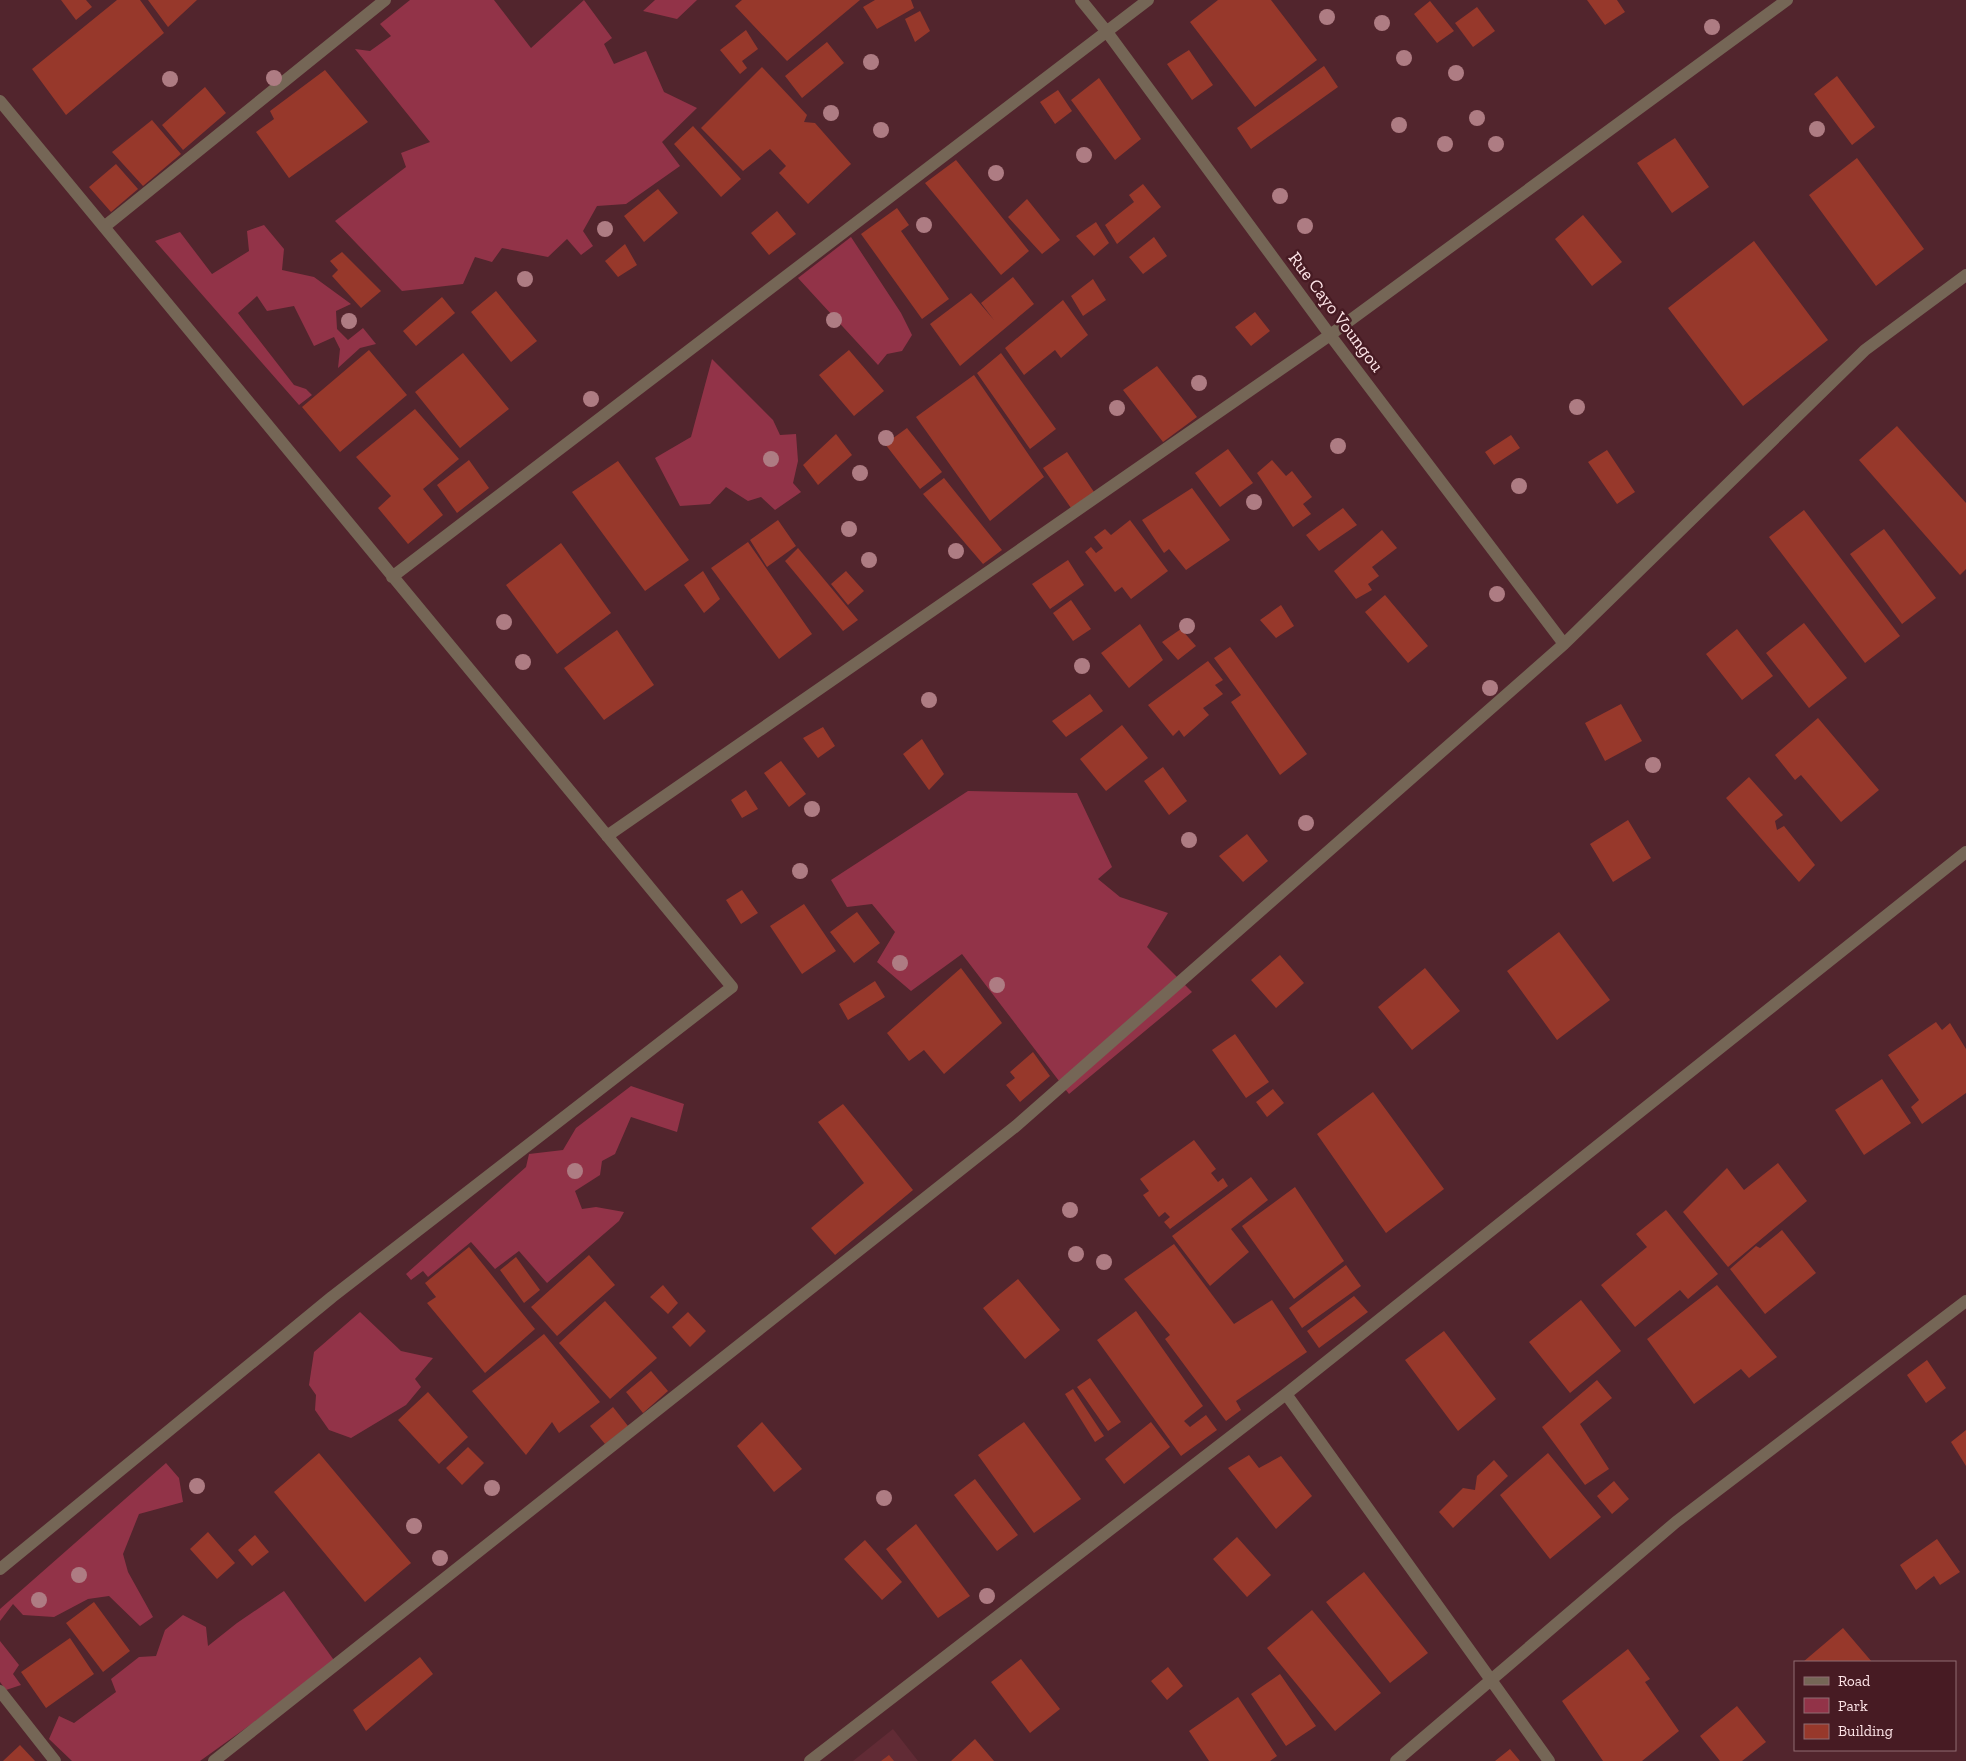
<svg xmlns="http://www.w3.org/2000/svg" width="1966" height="1761" viewBox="0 0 1966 1761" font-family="'Zilla Slab',serif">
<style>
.built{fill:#612b35}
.green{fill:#923348}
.building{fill:#97382b}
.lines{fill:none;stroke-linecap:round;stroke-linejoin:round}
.street{stroke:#756656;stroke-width:12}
.tree{fill:#ae7c83}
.labels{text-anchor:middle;stroke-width:5;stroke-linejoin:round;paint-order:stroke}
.street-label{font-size:18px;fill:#fee5e8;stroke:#471b23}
</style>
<rect width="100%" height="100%" fill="#52252d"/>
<!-- built -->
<path class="built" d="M 893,1729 L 918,1761 L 853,1761 Z"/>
<!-- green -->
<path class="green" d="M 410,0 L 494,0 L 531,48 L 584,0 L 612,38 L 604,44 L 614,64 L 646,51 L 664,92 L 697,108 L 662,142 L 680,166 L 626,204 L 597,206 L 583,231 L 593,246 L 581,255 L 567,239 L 548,257 L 502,248 L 492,262 L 475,257 L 463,284 L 402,291 L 335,221 L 406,167 L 401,153 L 430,142 L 355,49 L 370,51 L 391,36 L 380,24 Z
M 655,0 L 697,0 L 677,19 L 643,11 Z
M 264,225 L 284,249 L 282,270 L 314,277 L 351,304 L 336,311 L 337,329 L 348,340 L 363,328 L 376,344 L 360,348 L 338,368 L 340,349 L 334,337 L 314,346 L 294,306 L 267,311 L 257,296 L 238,313 L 294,385 L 306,389 L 312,395 L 299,405 L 155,241 L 180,232 L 212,274 L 249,251 L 247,231 Z
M 851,237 L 901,313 L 912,335 L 902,351 L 887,354 L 878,365 L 798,278 Z
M 712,359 L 773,420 L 780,435 L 796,434 L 798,461 L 793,483 L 801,492 L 775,510 L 761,497 L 748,501 L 726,487 L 710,504 L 680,506 L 655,458 L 691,437 Z
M 968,791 L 1077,793 L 1112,867 L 1098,879 L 1120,897 L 1168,913 L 1147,947 L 1192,992 L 1069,1094 L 962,954 L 911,991 L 877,962 L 895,932 L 872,904 L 847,907 L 831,880 Z
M 631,1086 L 684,1104 L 677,1132 L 631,1117 L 615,1154 L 602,1161 L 600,1175 L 575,1191 L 582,1209 L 596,1207 L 624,1212 L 619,1221 L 547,1283 L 519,1251 L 495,1269 L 471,1242 L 428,1277 L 423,1271 L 411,1280 L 406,1274 L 526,1167 L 529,1154 L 563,1150 L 576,1128 Z
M 360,1312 L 401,1351 L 433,1358 L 415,1379 L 421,1387 L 406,1405 L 351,1438 L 329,1430 L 315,1410 L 316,1395 L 309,1385 L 314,1352 Z
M 166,1463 L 179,1478 L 183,1502 L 139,1514 L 123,1554 L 128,1572 L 153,1617 L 140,1626 L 109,1596 L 88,1599 L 54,1617 L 23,1615 L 13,1604 L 0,1621 L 0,1609 Z
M 284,1591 L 336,1663 L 200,1761 L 72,1761 L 49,1739 L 59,1716 L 74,1723 L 116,1692 L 111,1679 L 139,1657 L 156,1656 L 165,1630 L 183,1615 L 206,1627 L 208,1646 L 237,1623 Z
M 0,1641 L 19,1665 L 13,1674 L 21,1685 L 6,1690 L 0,1682 Z"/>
<!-- building -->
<path class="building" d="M 61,0 L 86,0 L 92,7 L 76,20 Z
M 117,0 L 140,0 L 164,33 L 66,115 L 32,69 Z
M 148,0 L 197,0 L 168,27 Z
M 742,0 L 860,0 L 787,61 L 735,6 Z
M 875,0 L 911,0 L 914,8 L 877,29 L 863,7 Z
M 1218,0 L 1271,0 L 1317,60 L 1255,107 L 1190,22 Z
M 1587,0 L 1617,0 L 1625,12 L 1605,25 Z
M 1430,1 L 1454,31 L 1437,43 L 1414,14 Z
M 1477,7 L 1495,31 L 1473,47 L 1455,23 Z
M 920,11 L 930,31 L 915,42 L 905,19 Z
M 746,30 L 758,49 L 742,61 L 747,68 L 740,74 L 720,50 Z
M 827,42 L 844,63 L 802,98 L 785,76 Z
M 1189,50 L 1213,85 L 1192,100 L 1167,64 Z
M 1324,66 L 1338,87 L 1251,149 L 1237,128 Z
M 762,67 L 807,115 L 804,122 L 815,123 L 851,164 L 808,204 L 779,173 L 786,166 L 770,149 L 743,171 L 701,128 Z
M 325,70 L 368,122 L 289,178 L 256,132 L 274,119 L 270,111 Z
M 1837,76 L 1875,127 L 1852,145 L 1814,94 Z
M 1099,78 L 1141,139 L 1115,160 L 1071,100 Z
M 205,87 L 226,113 L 183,150 L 162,125 Z
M 1058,90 L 1072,111 L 1055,124 L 1040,102 Z
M 152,120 L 181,154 L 143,186 L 112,152 Z
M 693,126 L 741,179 L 721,197 L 674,144 Z
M 1675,138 L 1709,187 L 1672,213 L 1637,163 Z
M 1857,158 L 1924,249 L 1876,286 L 1809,195 Z
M 956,160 L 1029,251 L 1001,275 L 925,183 Z
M 116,164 L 138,189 L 111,212 L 89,187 Z
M 1143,184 L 1161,207 L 1117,244 L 1105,225 L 1134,202 L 1129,195 Z
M 658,189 L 678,213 L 644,242 L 624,216 Z
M 1027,199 L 1060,240 L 1042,254 L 1008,217 Z
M 897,208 L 909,225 L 901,231 L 949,299 L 922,319 L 861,234 Z
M 777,211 L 796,234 L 769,255 L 751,233 Z
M 1583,215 L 1622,262 L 1592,286 L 1555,239 Z
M 1096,222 L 1109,243 L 1094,256 L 1076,236 Z
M 1154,237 L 1167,256 L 1143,274 L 1129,257 Z
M 1754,241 L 1828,340 L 1743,406 L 1668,308 Z
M 625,244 L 637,265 L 618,277 L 605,261 Z
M 342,252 L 381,291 L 361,308 L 332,276 L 338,270 L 330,261 Z
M 1013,277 L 1034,304 L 960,366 L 930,324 L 971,293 L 994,320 L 981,303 Z
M 1093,279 L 1106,300 L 1083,316 L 1071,296 Z
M 496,291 L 537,341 L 511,362 L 471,312 Z
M 442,297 L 455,313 L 416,346 L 403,331 Z
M 1063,300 L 1088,335 L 1061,358 L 1055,350 L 1024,375 L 1005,348 Z
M 1255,312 L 1270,331 L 1251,346 L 1235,327 Z
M 369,350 L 407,395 L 340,452 L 302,407 Z
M 849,350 L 884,391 L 854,416 L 819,375 Z
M 463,353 L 509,409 L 460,448 L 415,392 Z
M 1001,353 L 1056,429 L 1030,449 L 977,373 Z
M 1157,366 L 1197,417 L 1163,442 L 1123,390 Z
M 974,375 L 1044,477 L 990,521 L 916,417 Z
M 415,409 L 459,459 L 423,489 L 443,515 L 408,544 L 378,508 L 391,496 L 356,457 Z
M 1897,426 L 1966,503 L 1966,569 L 1960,575 L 1859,460 Z
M 907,428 L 942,472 L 920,489 L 885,444 Z
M 836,434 L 852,455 L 818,485 L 803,465 Z
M 1511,435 L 1520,448 L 1494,465 L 1485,452 Z
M 1228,449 L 1253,483 L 1220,507 L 1195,473 Z
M 1607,450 L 1635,492 L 1617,504 L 1588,462 Z
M 1067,452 L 1094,492 L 1071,508 L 1043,468 Z
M 469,460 L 489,488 L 457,513 L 437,485 Z
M 1272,460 L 1286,476 L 1292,471 L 1312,497 L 1303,504 L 1311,514 L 1293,527 L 1257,473 Z
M 618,461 L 689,560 L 645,591 L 572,492 Z
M 944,478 L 1002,550 L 983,564 L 923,494 Z
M 1192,488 L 1230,540 L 1186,570 L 1169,549 L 1164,553 L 1142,520 Z
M 1343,508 L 1357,525 L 1319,551 L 1306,535 Z
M 1804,510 L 1900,636 L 1865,663 L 1769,537 Z
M 778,520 L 796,546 L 767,567 L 750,540 Z
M 1130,520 L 1168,571 L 1131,599 L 1122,587 L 1115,592 L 1085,552 L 1091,547 L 1096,553 L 1103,548 L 1094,537 L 1105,529 L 1111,535 Z
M 1884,529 L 1936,598 L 1902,624 L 1850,554 Z
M 1382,530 L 1397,548 L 1372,567 L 1379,576 L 1368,584 L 1372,590 L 1356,599 L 1334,571 Z
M 748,542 L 812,634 L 779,659 L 711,568 Z
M 561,543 L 611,613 L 557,654 L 506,585 Z
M 798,548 L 858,620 L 843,631 L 785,561 Z
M 1068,560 L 1084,585 L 1050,609 L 1032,584 Z
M 703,571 L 720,599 L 704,613 L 684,585 Z
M 846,571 L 864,591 L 848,605 L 831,584 Z
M 1385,595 L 1428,646 L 1408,663 L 1365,612 Z
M 1071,600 L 1091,629 L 1073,641 L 1053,613 Z
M 1281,605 L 1294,626 L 1276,638 L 1260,620 Z
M 1804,623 L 1847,678 L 1809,708 L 1766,653 Z
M 1140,624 L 1163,660 L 1129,688 L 1101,653 Z
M 1181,629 L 1196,646 L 1178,660 L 1162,642 Z
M 1737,629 L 1773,676 L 1742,700 L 1706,654 Z
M 617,630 L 654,685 L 604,720 L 564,668 Z
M 1230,647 L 1307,754 L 1280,775 L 1231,702 L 1241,695 L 1214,658 Z
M 1208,661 L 1223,680 L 1215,685 L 1223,694 L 1203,708 L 1209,715 L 1184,737 L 1179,730 L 1173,736 L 1148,705 Z
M 1090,694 L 1103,711 L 1066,737 L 1052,721 Z
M 1621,704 L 1642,741 L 1605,761 L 1585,723 Z
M 1818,718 L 1879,790 L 1841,822 L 1801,775 L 1795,780 L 1775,755 Z
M 1122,725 L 1148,758 L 1106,791 L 1080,759 Z
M 823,727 L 835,746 L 818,758 L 803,738 Z
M 922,739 L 944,774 L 929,790 L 903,754 Z
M 781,761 L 806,794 L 789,807 L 764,773 Z
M 1163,767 L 1187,801 L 1169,815 L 1144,781 Z
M 1749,777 L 1783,815 L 1775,821 L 1777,830 L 1784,826 L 1815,865 L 1799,882 L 1726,798 Z
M 746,790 L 758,809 L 742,818 L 731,800 Z
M 1628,820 L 1651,858 L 1613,882 L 1590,844 Z
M 1247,834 L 1268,861 L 1243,882 L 1219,856 Z
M 742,890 L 758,913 L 741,924 L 726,900 Z
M 804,904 L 836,951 L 802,974 L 770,926 Z
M 857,912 L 880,943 L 854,963 L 830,932 Z
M 1559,932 L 1610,1000 L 1557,1040 L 1507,971 Z
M 1280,955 L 1304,983 L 1276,1008 L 1251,980 Z
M 961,968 L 1002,1023 L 944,1074 L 924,1050 L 909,1061 L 887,1033 Z
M 1425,968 L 1460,1011 L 1412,1050 L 1378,1007 Z
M 875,981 L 885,997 L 848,1020 L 839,1004 Z
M 1936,1022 L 1942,1030 L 1950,1023 L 1966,1049 L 1966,1093 L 1922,1124 L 1911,1107 L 1919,1100 L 1888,1055 Z
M 1235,1034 L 1269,1082 L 1246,1098 L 1212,1050 Z
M 1033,1052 L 1050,1076 L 1020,1102 L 1006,1085 L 1015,1078 L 1010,1072 Z
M 1882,1079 L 1911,1123 L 1864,1155 L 1835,1110 Z
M 1273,1089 L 1284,1103 L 1267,1117 L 1256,1102 Z
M 1373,1092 L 1444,1189 L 1386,1233 L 1317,1134 Z
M 843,1104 L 913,1190 L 835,1255 L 811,1228 L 864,1183 L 818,1122 Z
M 1194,1140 L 1216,1169 L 1211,1173 L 1218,1182 L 1223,1178 L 1228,1186 L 1170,1229 L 1164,1222 L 1170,1217 L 1165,1212 L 1159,1217 L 1143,1195 L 1149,1191 L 1140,1179 Z
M 1778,1163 L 1807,1201 L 1728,1267 L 1683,1212 L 1727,1168 L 1744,1190 Z
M 1251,1177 L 1268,1200 L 1231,1229 L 1249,1252 L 1210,1286 L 1172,1236 Z
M 1295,1187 L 1344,1261 L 1294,1299 L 1242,1226 Z
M 1666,1210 L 1718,1274 L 1688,1299 L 1680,1290 L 1635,1327 L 1601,1285 L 1647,1247 L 1636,1234 Z
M 1782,1230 L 1816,1273 L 1765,1314 L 1730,1269 L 1756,1246 L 1760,1248 Z
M 1174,1244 L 1234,1324 L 1272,1300 L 1307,1352 L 1236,1401 L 1241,1410 L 1226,1421 L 1165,1339 L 1170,1335 L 1124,1279 Z
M 469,1247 L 535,1329 L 485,1373 L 427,1303 L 436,1297 L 425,1283 Z
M 589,1255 L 615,1285 L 557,1336 L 531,1307 Z
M 516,1257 L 540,1290 L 524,1303 L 500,1270 Z
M 1346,1265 L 1361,1286 L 1302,1328 L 1289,1308 Z
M 1018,1279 L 1060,1330 L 1025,1359 L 983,1308 Z
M 663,1285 L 678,1303 L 668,1314 L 650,1297 Z
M 1717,1285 L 1777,1357 L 1749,1378 L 1741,1369 L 1694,1404 L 1647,1339 Z
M 1354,1296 L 1368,1312 L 1319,1348 L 1307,1331 Z
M 1581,1300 L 1621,1351 L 1570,1393 L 1529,1342 Z
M 605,1301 L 657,1358 L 610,1399 L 559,1343 Z
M 1136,1311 L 1203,1406 L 1184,1421 L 1190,1427 L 1206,1415 L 1217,1430 L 1181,1456 L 1097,1340 Z
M 688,1312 L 706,1331 L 690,1347 L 672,1327 Z
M 1444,1331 L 1496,1399 L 1458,1431 L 1405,1360 Z
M 544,1334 L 600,1402 L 559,1433 L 552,1422 L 526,1455 L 472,1391 Z
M 1927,1360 L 1946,1388 L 1926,1403 L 1907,1375 Z
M 651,1371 L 668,1391 L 643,1413 L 626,1392 Z
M 1090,1378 L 1121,1422 L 1108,1431 L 1077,1387 Z
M 1597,1380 L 1612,1398 L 1580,1424 L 1609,1469 L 1585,1485 L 1542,1427 Z
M 1073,1389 L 1104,1436 L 1095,1442 L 1065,1394 Z
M 428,1392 L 468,1437 L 439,1464 L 398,1420 Z
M 613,1407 L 628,1426 L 605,1444 L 590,1426 Z
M 762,1422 L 802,1469 L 774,1492 L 737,1446 Z
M 1024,1422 L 1081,1499 L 1034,1533 L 978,1455 Z
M 1151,1422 L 1170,1447 L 1124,1484 L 1105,1459 Z
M 1966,1430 L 1966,1466 L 1951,1442 Z
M 468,1447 L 484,1463 L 462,1485 L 446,1468 Z
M 319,1453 L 411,1563 L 365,1602 L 274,1492 Z
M 1548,1453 L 1601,1517 L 1550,1559 L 1500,1495 Z
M 1249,1455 L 1259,1468 L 1281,1456 L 1312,1496 L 1276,1529 L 1228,1468 Z
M 1494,1460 L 1508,1476 L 1453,1528 L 1439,1512 L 1463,1488 L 1475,1490 L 1477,1476 Z
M 975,1479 L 1018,1535 L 997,1551 L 954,1495 Z
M 1614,1481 L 1629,1499 L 1612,1514 L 1597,1496 Z
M 916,1524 L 970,1596 L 938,1618 L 886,1549 Z
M 208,1532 L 235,1563 L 217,1579 L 190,1549 Z
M 255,1535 L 269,1552 L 252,1566 L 238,1550 Z
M 1237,1537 L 1271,1575 L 1247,1597 L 1213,1559 Z
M 1937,1539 L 1960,1572 L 1940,1585 L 1934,1576 L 1916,1590 L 1900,1565 Z
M 865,1540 L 902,1582 L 882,1600 L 844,1559 Z
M 1364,1572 L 1428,1653 L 1390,1683 L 1326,1602 Z
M 94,1602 L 130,1651 L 103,1672 L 66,1623 Z
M 1312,1610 L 1381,1693 L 1335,1731 L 1267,1648 Z
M 1843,1628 L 1872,1662 L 1803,1662 Z
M 70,1638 L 94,1674 L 46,1708 L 21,1672 Z
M 1628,1649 L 1650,1679 L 1645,1682 L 1679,1731 L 1642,1761 L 1603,1761 L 1562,1701 Z
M 420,1657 L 433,1674 L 366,1731 L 353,1710 Z
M 1021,1659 L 1060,1709 L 1030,1733 L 991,1682 Z
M 1168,1667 L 1183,1686 L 1167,1700 L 1151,1681 Z
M 1280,1674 L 1316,1726 L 1286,1746 L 1251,1694 Z
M 1238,1697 L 1277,1756 L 1270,1761 L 1209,1761 L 1189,1731 Z
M 1737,1706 L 1766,1742 L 1742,1761 L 1720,1761 L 1700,1736 Z
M 975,1739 L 994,1761 L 951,1761 Z
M 20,1745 L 35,1761 L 3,1761 Z
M 1510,1749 L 1520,1761 L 1495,1761 Z
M 889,1755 L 894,1761 L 881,1761 Z"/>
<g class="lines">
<!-- street -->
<path class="street" d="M 1081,0 L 1107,32 L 1330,335 L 1564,644
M 0,101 L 732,987 L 332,1297 L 0,1569
M 104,227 L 385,0
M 392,577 L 1148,0
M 607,836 L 1330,335 L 1787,0
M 1286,1394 L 1549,1761
M 0,1691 L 55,1761
M 214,1761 L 1016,1126 L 1564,644 L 1865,350 L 1966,275
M 810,1761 L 1286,1394 L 1966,852
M 1396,1761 L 1676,1522 L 1966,1301"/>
</g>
<!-- trees -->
<g class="tree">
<circle cx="1327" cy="17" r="8"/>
<circle cx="1382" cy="23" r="8"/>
<circle cx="1712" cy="27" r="8"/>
<circle cx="1404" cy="58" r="8"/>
<circle cx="871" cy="62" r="8"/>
<circle cx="1456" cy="73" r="8"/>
<circle cx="274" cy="78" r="8"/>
<circle cx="170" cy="79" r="8"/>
<circle cx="831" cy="113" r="8"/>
<circle cx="1477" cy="118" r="8"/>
<circle cx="1399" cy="125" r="8"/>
<circle cx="1817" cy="129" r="8"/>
<circle cx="881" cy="130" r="8"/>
<circle cx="1445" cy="144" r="8"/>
<circle cx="1496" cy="144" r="8"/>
<circle cx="1084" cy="155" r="8"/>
<circle cx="996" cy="173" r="8"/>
<circle cx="1280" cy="196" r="8"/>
<circle cx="924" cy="225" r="8"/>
<circle cx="1305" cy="226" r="8"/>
<circle cx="605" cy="229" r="8"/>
<circle cx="525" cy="279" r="8"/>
<circle cx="834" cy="320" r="8"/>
<circle cx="349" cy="321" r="8"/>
<circle cx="1199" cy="383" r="8"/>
<circle cx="591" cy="399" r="8"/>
<circle cx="1577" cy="407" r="8"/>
<circle cx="1117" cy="408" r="8"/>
<circle cx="886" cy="438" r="8"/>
<circle cx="1338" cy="446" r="8"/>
<circle cx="771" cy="459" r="8"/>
<circle cx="860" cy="473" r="8"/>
<circle cx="1519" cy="486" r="8"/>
<circle cx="1254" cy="502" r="8"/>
<circle cx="849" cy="529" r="8"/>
<circle cx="956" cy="551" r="8"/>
<circle cx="869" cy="560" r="8"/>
<circle cx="1497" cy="594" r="8"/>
<circle cx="504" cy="622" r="8"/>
<circle cx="1187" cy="626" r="8"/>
<circle cx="523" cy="662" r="8"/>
<circle cx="1082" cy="666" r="8"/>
<circle cx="1490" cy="688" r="8"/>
<circle cx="929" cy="700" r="8"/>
<circle cx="1653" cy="765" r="8"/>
<circle cx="812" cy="809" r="8"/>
<circle cx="1306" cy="823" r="8"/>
<circle cx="1189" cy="840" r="8"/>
<circle cx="800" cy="871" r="8"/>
<circle cx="900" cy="963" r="8"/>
<circle cx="997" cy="985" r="8"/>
<circle cx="575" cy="1171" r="8"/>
<circle cx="1070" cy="1210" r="8"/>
<circle cx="1076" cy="1254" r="8"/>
<circle cx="1104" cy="1262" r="8"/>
<circle cx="197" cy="1486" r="8"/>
<circle cx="492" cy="1488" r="8"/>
<circle cx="884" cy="1498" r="8"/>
<circle cx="414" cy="1526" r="8"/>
<circle cx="440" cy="1558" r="8"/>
<circle cx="79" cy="1575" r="8"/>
<circle cx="987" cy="1596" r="8"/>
<circle cx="39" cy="1600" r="8"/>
</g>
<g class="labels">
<!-- street labels -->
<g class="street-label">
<text transform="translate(1336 312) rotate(53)" y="6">Rue Cayo Voungou</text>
</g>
</g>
<!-- legend -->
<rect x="1794" y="1661" width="162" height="90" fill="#471b23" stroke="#906c72"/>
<rect x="1804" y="1677" width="25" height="8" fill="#756656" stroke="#906c72"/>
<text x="1838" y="1686" font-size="15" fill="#fee5e8">Road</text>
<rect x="1804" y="1698" width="25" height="15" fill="#923348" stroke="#906c72"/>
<text x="1838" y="1711" font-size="15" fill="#fee5e8">Park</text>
<rect x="1804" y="1724" width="25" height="15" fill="#97382b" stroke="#906c72"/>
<text x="1838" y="1736" font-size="15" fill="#fee5e8">Building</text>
</svg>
